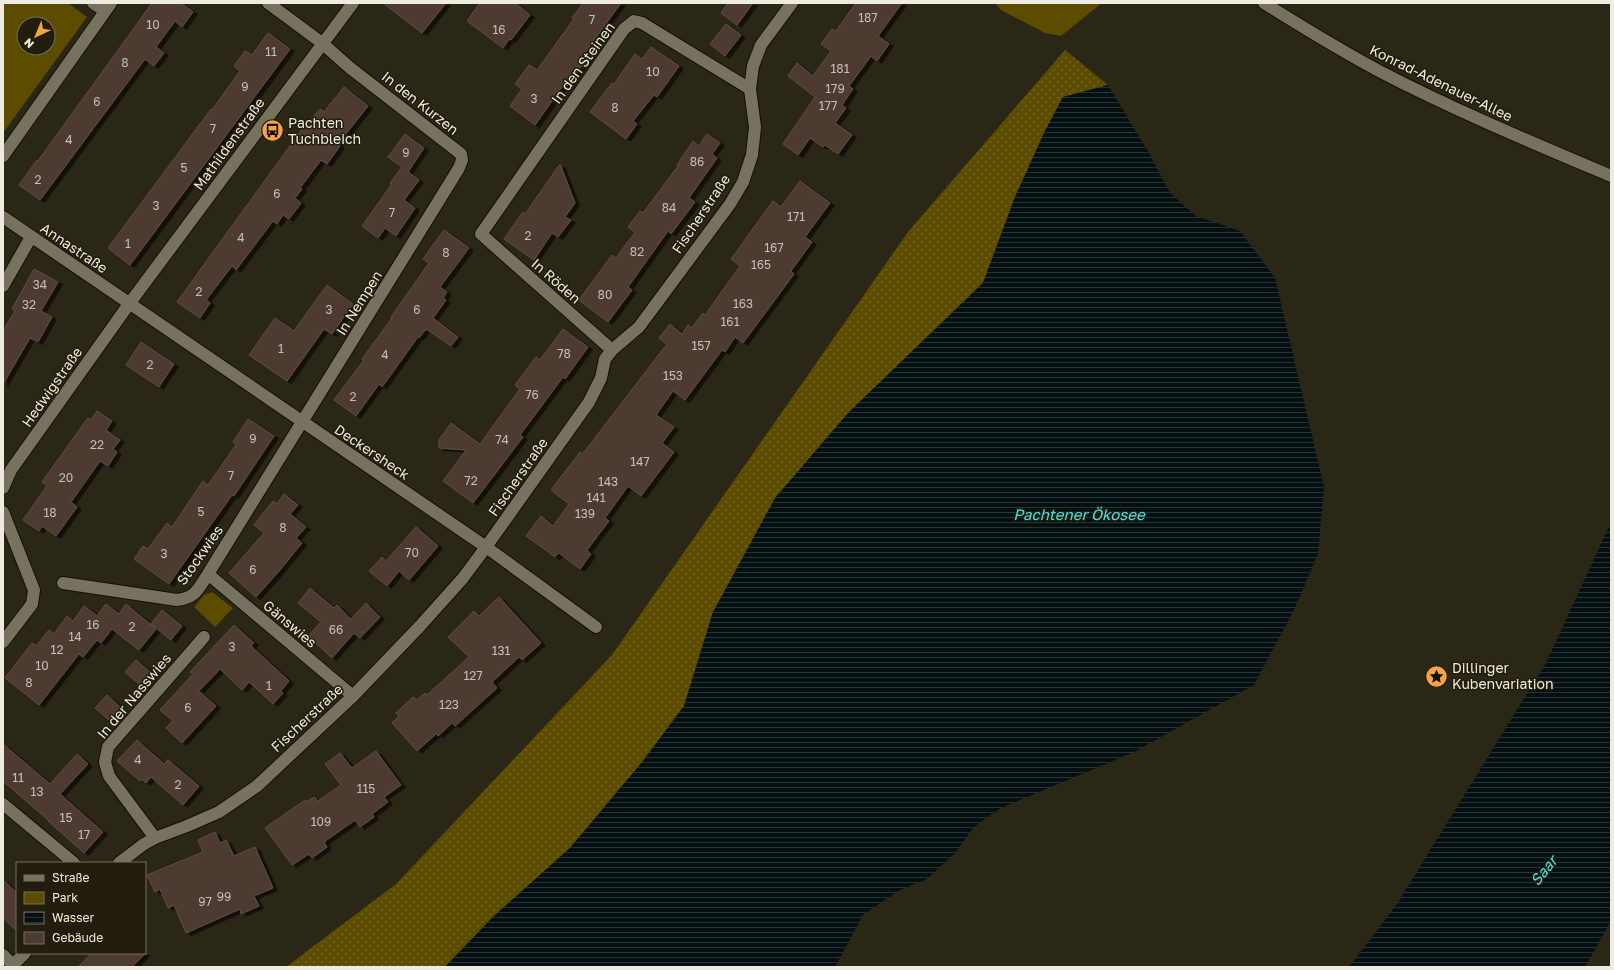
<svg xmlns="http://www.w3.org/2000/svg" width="1614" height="970" viewBox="0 0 1614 970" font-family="'Golos Text',sans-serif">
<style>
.grass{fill:url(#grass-dots)}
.park{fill:#5c4c00;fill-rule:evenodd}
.water{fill:url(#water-rules)}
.building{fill:#4d3a33;stroke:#614c46;filter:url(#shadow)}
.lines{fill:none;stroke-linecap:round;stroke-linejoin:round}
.street-casing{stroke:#141002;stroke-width:14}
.secondary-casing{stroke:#141002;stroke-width:14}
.street{stroke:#77725f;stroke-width:12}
.secondary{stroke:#77725f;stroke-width:12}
.labels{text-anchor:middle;stroke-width:3;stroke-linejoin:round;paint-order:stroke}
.number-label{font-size:12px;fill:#c6bfb5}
.street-label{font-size:14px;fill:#eeebe0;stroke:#221d0c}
.poi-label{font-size:14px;fill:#eeebe0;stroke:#221d0c;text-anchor:start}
.water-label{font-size:15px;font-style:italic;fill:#49e1e4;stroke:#221d0c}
</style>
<defs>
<pattern id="grass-dots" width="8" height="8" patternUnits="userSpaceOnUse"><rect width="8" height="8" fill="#5c4c00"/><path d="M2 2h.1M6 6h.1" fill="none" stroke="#746625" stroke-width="1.8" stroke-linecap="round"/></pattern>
<pattern id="water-rules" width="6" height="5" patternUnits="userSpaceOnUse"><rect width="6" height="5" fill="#041011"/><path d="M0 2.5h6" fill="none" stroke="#293333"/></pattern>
<filter id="shadow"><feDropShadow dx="4.5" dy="2.5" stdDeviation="0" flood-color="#0009"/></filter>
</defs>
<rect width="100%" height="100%" fill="#2b2716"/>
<!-- grass -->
<path class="grass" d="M 1065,50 L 1108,85 L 1063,97 L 1045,131 L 1015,197 L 983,283 L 848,413 L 713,612 L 684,706 L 643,761 L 570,848 L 493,917 L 445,967 L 286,967 L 396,884 L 612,655 L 908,232 Z"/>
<!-- park -->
<path class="park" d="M 3,3 L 68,3 L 87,17 L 3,133 ZM 24,24 L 48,24 L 48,48 L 24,48 Z
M 995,3 L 1102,3 L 1061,36 L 1045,33 L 1001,10 Z
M 212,592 L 233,608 L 215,627 L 194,607 L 204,595 Z"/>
<!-- water -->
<path class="water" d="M 1108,85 L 1150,155 L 1170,193 L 1196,216 L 1240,231 L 1275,278 L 1324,487 L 1318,554 L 1294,610 L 1254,685 L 1134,752 L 999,809 L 974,827 L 955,853 L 927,879 L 898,891 L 863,915 L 835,967 L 445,967 L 493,917 L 570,848 L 643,761 L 684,706 L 713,612 L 775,498 L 848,413 L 983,283 L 1015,197 L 1045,131 L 1063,97 Z
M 1611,522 L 1611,921 L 1585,967 L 1349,967 L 1397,904 L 1546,663 Z"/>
<!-- building -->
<path class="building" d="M 152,3 L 181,3 L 193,12 L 182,27 L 175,21 L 156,47 L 164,53 L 154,66 L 145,59 L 40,200 L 19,185 L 37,160 L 38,161 Z
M 383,3 L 446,3 L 422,33 Z
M 480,3 L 515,3 L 530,15 L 511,40 L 509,39 L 503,48 L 467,21 Z
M 583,3 L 621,3 L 584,54 L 588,57 L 567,86 L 564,84 L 535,125 L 510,106 L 522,89 L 515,84 L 529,65 L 537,70 L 574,19 L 572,18 Z
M 728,3 L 753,3 L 737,25 L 721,13 Z
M 856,3 L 902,3 L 878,36 L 889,44 L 877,61 L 871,56 L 849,86 L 853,89 L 842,105 L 846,108 L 835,123 L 852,135 L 838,154 L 825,145 L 823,147 L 810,138 L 798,155 L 783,144 L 815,97 L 788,76 L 797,63 L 813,76 L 831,51 L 821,44 L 832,29 L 836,31 Z
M 726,24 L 741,35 L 725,56 L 710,44 Z
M 268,33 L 290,49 L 130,265 L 108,248 L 211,109 L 212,110 L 240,71 L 234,66 L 245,51 L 252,55 Z
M 651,47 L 679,66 L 657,97 L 654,95 L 633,121 L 637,124 L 626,139 L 590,112 L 612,83 L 614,84 L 635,54 L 642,59 Z
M 344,87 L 368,106 L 338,144 L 340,146 L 327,164 L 321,160 L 300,188 L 302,189 L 295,198 L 301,203 L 289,219 L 283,215 L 277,224 L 273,221 L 236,270 L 232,266 L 206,300 L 210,303 L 200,318 L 177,302 L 308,121 L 309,122 L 320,109 L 324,112 Z
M 405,134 L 424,148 L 408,172 L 419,180 L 404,200 L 415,208 L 396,236 L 385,228 L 378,238 L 362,226 L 392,184 L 390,183 L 402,167 L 388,157 Z
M 707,134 L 720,143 L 712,154 L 717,158 L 689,198 L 695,202 L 671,234 L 668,231 L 628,287 L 632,290 L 608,322 L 579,300 L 612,255 L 616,258 L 635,232 L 628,227 L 640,211 L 643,213 L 678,166 L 677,165 L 693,141 L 699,146 Z
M 560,164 L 575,203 L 565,217 L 571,220 L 558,237 L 552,233 L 534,260 L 504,239 L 523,212 L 525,214 Z
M 800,181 L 830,203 L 805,237 L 812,242 L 791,271 L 794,274 L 743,343 L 735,337 L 725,352 L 722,350 L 685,400 L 673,391 L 656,415 L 674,427 L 662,443 L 674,452 L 641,496 L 628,486 L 605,518 L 609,521 L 587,550 L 591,554 L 580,569 L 559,553 L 555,557 L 526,536 L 541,516 L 553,526 L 569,504 L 551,490 L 580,452 L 582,454 L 588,447 L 667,344 L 659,338 L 670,324 L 682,334 L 688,325 L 692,328 L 703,313 L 705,315 L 740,266 L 731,259 L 773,201 L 781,207 Z
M 444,230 L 469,248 L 440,287 L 447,292 L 443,298 L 446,300 L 433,318 L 458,337 L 451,346 L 426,329 L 419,338 L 418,337 L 382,387 L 379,384 L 356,416 L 334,400 L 364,360 L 362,359 L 392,318 L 391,317 L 429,263 L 423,259 Z
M 34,269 L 58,282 L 41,311 L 52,317 L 38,342 L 30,338 L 3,384 L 3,331 L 15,311 L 12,309 Z
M 327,285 L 353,304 L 332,334 L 324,329 L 287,381 L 249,355 L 275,318 L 294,331 Z
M 563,329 L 588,347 L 565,379 L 563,377 L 520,435 L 523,437 L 473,503 L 443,481 L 466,450 L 439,448 L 439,440 L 451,423 L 480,444 L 520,389 L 515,385 L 536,357 L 540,360 Z
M 141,342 L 174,364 L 159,387 L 126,365 Z
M 97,411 L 112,421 L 106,430 L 120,440 L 113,449 L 117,452 L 108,466 L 100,461 L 71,502 L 77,507 L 56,536 L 42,526 L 39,531 L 23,520 L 47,486 L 42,482 L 88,418 L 91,420 Z
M 248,419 L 274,436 L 234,496 L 232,495 L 169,584 L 134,559 L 143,546 L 148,549 L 167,523 L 172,527 L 203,481 L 208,485 L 236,445 L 233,442 Z
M 284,494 L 298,505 L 290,514 L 306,527 L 296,538 L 302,543 L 280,570 L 256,597 L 229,573 L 264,533 L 254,525 L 273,501 L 277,504 Z
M 416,527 L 438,546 L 409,580 L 399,571 L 387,586 L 369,571 L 382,557 L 386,561 Z
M 310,588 L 334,608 L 337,605 L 351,619 L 366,603 L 380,617 L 360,638 L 354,633 L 332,658 L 308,636 L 321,622 L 298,603 Z
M 499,597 L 541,643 L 522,660 L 519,657 L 492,682 L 497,688 L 455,726 L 452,723 L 438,736 L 436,734 L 417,751 L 392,723 L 399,716 L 396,713 L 413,697 L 417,700 L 425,693 L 427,695 L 469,657 L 448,637 L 474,611 L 479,616 Z
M 106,604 L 119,614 L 126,604 L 156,629 L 139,650 L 112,629 L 101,643 L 97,640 L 83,657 L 79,654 L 39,705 L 5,678 L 32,643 L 36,646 L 49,630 L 54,634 L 67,616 L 73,621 L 84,606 L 97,616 Z
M 162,610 L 182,626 L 171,640 L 151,624 Z
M 234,625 L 254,643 L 251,646 L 289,681 L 281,691 L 283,693 L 273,704 L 249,682 L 242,690 L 220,669 L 199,691 L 216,706 L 182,743 L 166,728 L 173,721 L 160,710 L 193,674 L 190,672 Z
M 136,660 L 150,672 L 139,684 L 125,672 Z
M 107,695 L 120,707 L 109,720 L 95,708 Z
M 137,740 L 164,764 L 168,760 L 199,786 L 183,805 L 151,777 L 146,783 L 141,779 L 140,781 L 117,761 Z
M 3,744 L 50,784 L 77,754 L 88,764 L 60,794 L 103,832 L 84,853 L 48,821 L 48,820 L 3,781 Z
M 376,751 L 401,785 L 384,797 L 388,802 L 372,814 L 374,817 L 360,827 L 355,820 L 324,842 L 327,847 L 312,858 L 309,854 L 292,865 L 265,828 L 305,800 L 306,802 L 314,797 L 318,801 L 341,785 L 325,764 L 340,753 L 352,768 Z
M 215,832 L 220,843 L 226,840 L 234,856 L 255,847 L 273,888 L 254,896 L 259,906 L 241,914 L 240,909 L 186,933 L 174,905 L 168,908 L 160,889 L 155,892 L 147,875 L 203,852 L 198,840 Z
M 3,880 L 17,893 L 17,931 L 3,918 Z
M 92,953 L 146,953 L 132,967 L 78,967 Z"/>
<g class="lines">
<defs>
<path id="street" d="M 93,3 L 105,11
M 3,156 L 111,3
M 3,217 L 486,547 L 596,627
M 3,286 L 31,237
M 612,350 L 481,234 L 624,29 L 634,21 L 642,23 L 750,89
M 3,488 L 11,470 L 129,304 L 353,3
M 3,512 L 34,590 L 32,604 L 3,642
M 208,574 L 353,696
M 63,583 L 177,600 C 196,598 198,589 208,574 L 459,168 L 462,160 L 461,154 L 349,67 L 322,43 L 268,3
M 3,804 L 74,863
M 155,838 L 109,776 L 105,762 L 108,747 L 204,637
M 119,863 L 144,844 L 155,838 L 187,826 L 219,812 L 257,786 L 353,696 L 420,626 L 463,578 L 486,547 L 589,402 L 601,378 L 605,359 L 612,350 L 639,327 L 730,204 L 743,182 L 752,155 L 755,127 L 750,89 L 753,66 L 761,45 L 792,3
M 3,955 L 13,965
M 11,967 L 25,953"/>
<path id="secondary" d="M 1264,3 C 1302,27 1340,50 1379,71 C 1454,110 1533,143 1611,176"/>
</defs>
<!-- street casing -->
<use href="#street" class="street-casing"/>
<!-- secondary casing -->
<use href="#secondary" class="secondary-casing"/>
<!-- street -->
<use href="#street" class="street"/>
<!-- secondary -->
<use href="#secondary" class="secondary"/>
</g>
<!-- icons -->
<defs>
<symbol id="bus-disc" viewBox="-11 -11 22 22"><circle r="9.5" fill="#f6a247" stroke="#221d0c"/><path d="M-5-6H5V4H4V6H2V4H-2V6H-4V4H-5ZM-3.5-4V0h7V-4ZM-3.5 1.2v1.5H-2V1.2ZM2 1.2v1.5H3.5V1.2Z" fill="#111"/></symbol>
<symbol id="sight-disc" viewBox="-11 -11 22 22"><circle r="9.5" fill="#f6a247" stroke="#221d0c"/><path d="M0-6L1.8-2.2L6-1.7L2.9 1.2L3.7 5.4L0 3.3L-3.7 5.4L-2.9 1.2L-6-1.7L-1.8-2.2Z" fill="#111"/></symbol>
</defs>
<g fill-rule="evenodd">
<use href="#bus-disc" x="260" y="118" width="25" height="25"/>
<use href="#sight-disc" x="1424" y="664" width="25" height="25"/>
</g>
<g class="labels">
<!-- number labels -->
<g class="number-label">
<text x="868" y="22">187</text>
<text x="592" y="24">7</text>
<text x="153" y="29">10</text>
<text x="499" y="34">16</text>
<text x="271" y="56">11</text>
<text x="125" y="67">8</text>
<text x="840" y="73">181</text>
<text x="653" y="76">10</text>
<text x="245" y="91">9</text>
<text x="835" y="93">179</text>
<text x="534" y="103">3</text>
<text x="97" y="106">6</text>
<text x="828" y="110">177</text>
<text x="615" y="112">8</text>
<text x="213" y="133">7</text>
<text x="69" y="144">4</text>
<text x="406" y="157">9</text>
<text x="697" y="166">86</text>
<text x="184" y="172">5</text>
<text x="38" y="184">2</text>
<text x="277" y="198">6</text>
<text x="156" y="210">3</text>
<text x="669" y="212">84</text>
<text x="392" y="217">7</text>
<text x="796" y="221">171</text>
<text x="528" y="240">2</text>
<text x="241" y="242">4</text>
<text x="128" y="248">1</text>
<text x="774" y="252">167</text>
<text x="637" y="256">82</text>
<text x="446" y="257">8</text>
<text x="761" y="269">165</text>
<text x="40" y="289">34</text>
<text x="199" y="296">2</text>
<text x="605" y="299">80</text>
<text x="743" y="308">163</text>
<text x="29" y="309">32</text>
<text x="329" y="314">3</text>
<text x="417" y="314">6</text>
<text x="730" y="326">161</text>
<text x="701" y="350">157</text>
<text x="281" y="353">1</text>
<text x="564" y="358">78</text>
<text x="385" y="359">4</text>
<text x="150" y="369">2</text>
<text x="673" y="380">153</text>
<text x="532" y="399">76</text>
<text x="353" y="401">2</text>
<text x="253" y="443">9</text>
<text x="502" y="444">74</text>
<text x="97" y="449">22</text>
<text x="640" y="466">147</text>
<text x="231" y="480">7</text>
<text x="66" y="482">20</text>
<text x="471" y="485">72</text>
<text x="608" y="486">143</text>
<text x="596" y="502">141</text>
<text x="201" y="516">5</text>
<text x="50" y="517">18</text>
<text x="585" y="518">139</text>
<text x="283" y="532">8</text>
<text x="412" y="557">70</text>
<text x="164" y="558">3</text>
<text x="253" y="574">6</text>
<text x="93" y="629">16</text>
<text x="132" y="631">2</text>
<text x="336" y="634">66</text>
<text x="75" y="641">14</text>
<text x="232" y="651">3</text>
<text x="57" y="654">12</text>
<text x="501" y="655">131</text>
<text x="42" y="670">10</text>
<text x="473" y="680">127</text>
<text x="29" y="687">8</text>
<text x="269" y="690">1</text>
<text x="449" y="709">123</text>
<text x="188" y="712">6</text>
<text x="138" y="764">4</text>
<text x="18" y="782">11</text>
<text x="178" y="789">2</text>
<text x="366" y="793">115</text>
<text x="37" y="796">13</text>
<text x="66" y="822">15</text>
<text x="321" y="826">109</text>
<text x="84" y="839">17</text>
<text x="224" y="901">99</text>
<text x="205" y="906">97</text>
</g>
<!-- street labels -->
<g class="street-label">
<text transform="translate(583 63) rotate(-54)" y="5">In den Steinen</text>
<text transform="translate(1441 83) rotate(26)" y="5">Konrad-Adenauer-Allee</text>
<text transform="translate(420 103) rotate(38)" y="5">In den Kurzen</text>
<text transform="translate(229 144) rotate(-54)" y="5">Mathildenstraße</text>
<text transform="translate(701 214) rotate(-56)" y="5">Fischerstraße</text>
<text transform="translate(74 248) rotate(34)" y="5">Annastraße</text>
<text transform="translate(556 281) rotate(41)" y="5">In Röden</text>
<text transform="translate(359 303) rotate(-58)" y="5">In Nempen</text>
<text transform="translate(52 387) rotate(-55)" y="5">Hedwigstraße</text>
<text transform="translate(372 452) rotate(34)" y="5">Deckersheck</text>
<text transform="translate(518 477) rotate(-55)" y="5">Fischerstraße</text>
<text transform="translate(200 555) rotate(-55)" y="5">Stockwies</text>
<text transform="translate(290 624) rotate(40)" y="5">Gänswies</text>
<text transform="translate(134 696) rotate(-50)" y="5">In der Nasswies</text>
<text transform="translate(307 718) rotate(-43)" y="5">Fischerstraße</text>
</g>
<!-- poi labels -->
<g class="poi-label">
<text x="288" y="128">Pachten<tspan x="288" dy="16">Tuchbleich</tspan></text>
<text x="1452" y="673">Dillinger<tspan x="1452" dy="16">Kubenvariation</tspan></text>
</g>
<!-- water labels -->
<g class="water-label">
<text x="1079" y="520">Pachtener Ökosee</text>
<text transform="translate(1544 871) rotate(-51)" y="5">Saar</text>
</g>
</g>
<!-- border -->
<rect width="1614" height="970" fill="none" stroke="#eeebe0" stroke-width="8"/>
<!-- legend -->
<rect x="16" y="862" width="130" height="92" fill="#221d0c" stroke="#746f61"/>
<rect x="24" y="875" width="20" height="6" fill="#77725f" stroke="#746f61"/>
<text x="52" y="882" font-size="12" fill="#eeebe0">Straße</text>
<rect x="24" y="892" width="20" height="12" fill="#5c4c00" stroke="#746f61"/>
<text x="52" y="902" font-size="12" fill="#eeebe0">Park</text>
<rect x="24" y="912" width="20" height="12" fill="url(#water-rules)" stroke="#746f61"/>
<text x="52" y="922" font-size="12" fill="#eeebe0">Wasser</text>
<rect x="24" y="932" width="20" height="12" fill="#4d3a33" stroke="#746f61"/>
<text x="52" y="942" font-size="12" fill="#eeebe0">Gebäude</text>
<!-- north arrow -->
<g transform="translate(36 36) rotate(224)"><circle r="19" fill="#221d0c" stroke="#746f61"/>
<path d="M0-3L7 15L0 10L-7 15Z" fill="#f6a247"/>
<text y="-6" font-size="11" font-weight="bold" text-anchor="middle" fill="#eeebe0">N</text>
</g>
</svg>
